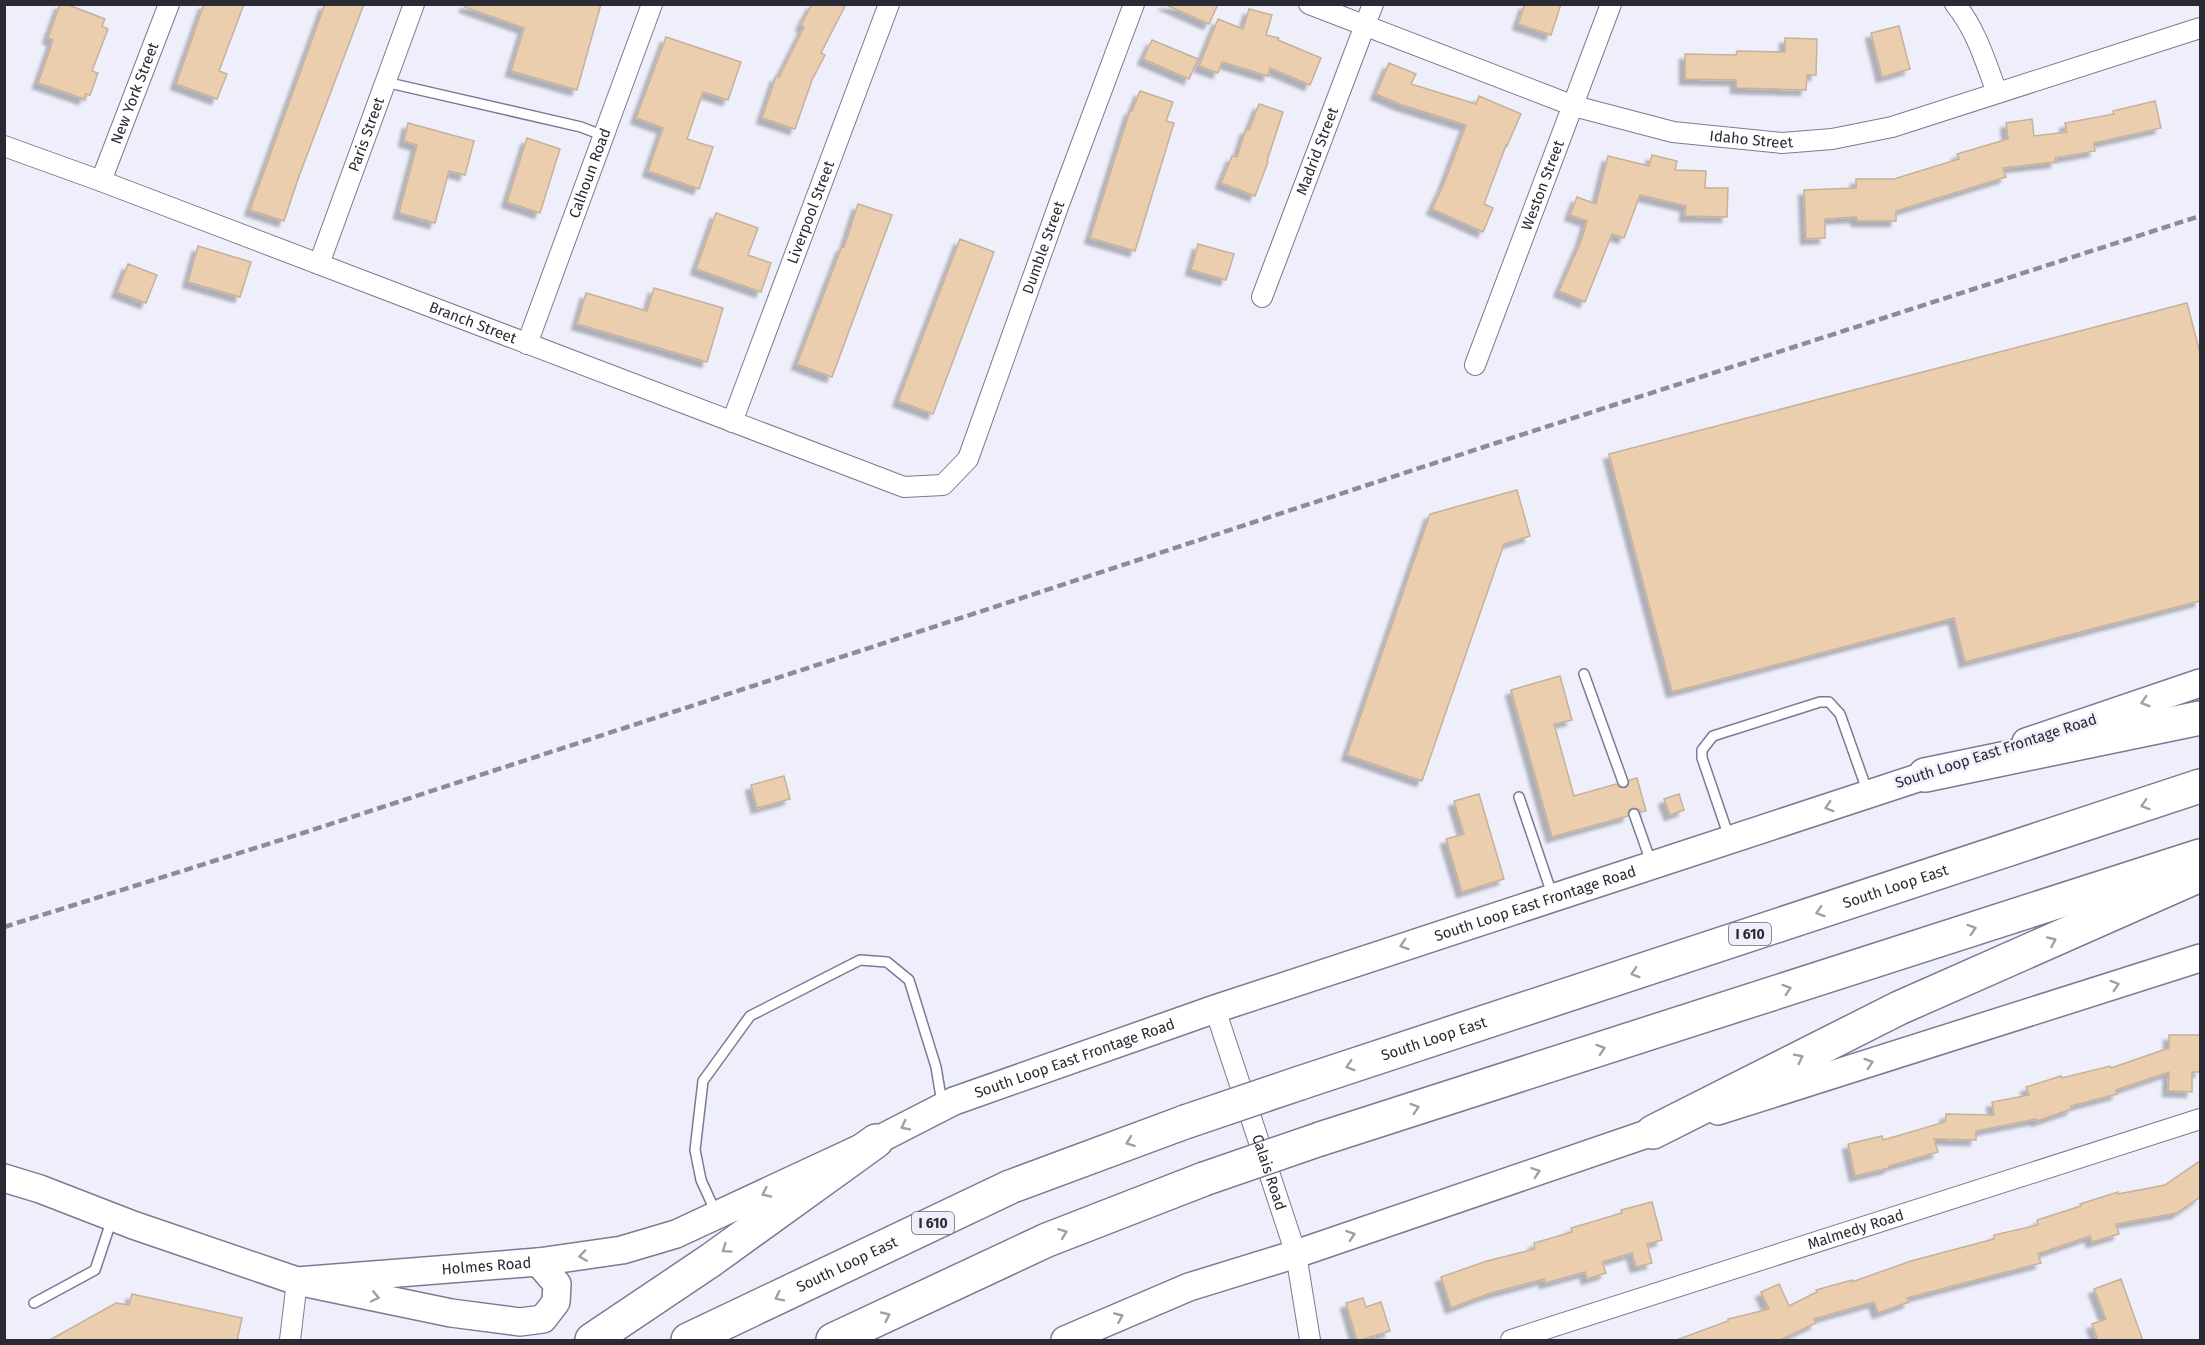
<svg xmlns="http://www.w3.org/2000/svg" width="2205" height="1345" viewBox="0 0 2205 1345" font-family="'Fira Sans',sans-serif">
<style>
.building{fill:#ebceae;stroke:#c6b19b;stroke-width:1.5;filter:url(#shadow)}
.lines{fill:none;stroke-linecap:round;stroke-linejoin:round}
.lane-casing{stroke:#797b94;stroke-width:12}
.street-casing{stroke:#797b94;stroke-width:22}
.secondary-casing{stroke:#797b94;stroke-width:30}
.highway-casing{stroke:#797b94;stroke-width:36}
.lane{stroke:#fff;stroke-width:9}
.street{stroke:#fff;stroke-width:20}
.secondary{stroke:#fff;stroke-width:27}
.highway{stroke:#fff;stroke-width:33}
.rail{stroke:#8c8c98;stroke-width:4.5;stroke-dasharray:9 4.5;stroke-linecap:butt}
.highway-bridge-casing{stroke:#797b94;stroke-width:36;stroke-linecap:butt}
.highway-bridge{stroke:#fff;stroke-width:33}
.oneway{stroke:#9f9fa4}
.labels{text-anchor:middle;stroke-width:5;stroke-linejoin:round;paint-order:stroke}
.shield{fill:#eeeffb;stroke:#656570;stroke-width:1.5}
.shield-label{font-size:14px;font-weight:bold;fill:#2a2a35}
.street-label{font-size:15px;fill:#2a2a35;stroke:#eeeffb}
</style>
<defs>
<filter id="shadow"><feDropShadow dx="-5.5" dy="5.5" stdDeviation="1.5" flood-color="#0004"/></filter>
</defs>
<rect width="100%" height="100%" fill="#eeeffb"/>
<!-- building -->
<path class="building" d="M 60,4 L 66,4 L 105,19 L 102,26 L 108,29 L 92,71 L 98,73 L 90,95 L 86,94 L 84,99 L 38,83 L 53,40 L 48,38 Z
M 204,4 L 244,4 L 219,71 L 227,74 L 217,99 L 176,84 Z
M 325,4 L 364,4 L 298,179 L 284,221 L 250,210 Z
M 465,4 L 601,4 L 577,90 L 511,71 L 524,28 L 465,7 Z
M 812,4 L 846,4 L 821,53 L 825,55 L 812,80 L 795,129 L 762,118 L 776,76 L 779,77 L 804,27 L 801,25 Z
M 1164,4 L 1218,4 L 1209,24 Z
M 1525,4 L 1561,4 L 1551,35 L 1518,24 Z
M 1249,9 L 1272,15 L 1266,35 L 1279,38 L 1278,40 L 1321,58 L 1310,85 L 1270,68 L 1268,76 L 1222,62 L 1218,73 L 1199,66 L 1218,19 L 1243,29 Z
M 1899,26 L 1910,69 L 1882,77 L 1871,33 Z
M 666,37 L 741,62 L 728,100 L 703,92 L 687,139 L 713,147 L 699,189 L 648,171 L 663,128 L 636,118 Z
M 1785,38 L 1817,39 L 1816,75 L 1807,75 L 1806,90 L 1736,88 L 1736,80 L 1685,79 L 1685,54 L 1736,55 L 1737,51 L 1785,52 Z
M 1152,40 L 1198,59 L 1189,79 L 1143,59 Z
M 1389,63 L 1416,74 L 1411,84 L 1476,104 L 1479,96 L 1521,114 L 1507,146 L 1506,145 L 1484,204 L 1493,208 L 1483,232 L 1432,209 L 1443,186 L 1466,125 L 1402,105 L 1376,94 Z
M 1140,91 L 1173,102 L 1166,121 L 1174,123 L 1135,251 L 1090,238 L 1130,110 L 1132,111 Z
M 2155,101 L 2161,128 L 2094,143 L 2095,151 L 2055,158 L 2056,162 L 2003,168 L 2006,177 L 1896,211 L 1896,221 L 1857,221 L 1856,217 L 1825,219 L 1825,238 L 1806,239 L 1804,190 L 1856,188 L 1856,179 L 1894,179 L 1959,159 L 1957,154 L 2008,139 L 2006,123 L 2032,119 L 2034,136 L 2067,132 L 2065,123 L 2114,114 L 2113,111 Z
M 1259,104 L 1283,112 L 1267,161 L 1268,162 L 1255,196 L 1221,183 L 1232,156 L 1237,157 L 1246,129 L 1249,130 Z
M 408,123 L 474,141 L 465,175 L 449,171 L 435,223 L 399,213 L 417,145 L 404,141 Z
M 527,138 L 560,149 L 540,213 L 507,202 Z
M 1652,155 L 1677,161 L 1675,170 L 1706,171 L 1705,188 L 1728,188 L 1727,217 L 1685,216 L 1686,206 L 1640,195 L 1624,238 L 1612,234 L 1585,302 L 1559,291 L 1581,241 L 1587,221 L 1570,215 L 1577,197 L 1596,204 L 1608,156 L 1649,166 Z
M 858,204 L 892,215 L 832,377 L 797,364 L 842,246 L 844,247 Z
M 716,213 L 758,228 L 748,255 L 771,263 L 761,292 L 696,269 Z
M 960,239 L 994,252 L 933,414 L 898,401 Z
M 1198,244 L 1234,254 L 1226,280 L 1191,270 Z
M 198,246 L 251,262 L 240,297 L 188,282 Z
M 128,264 L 157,275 L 146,303 L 117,292 Z
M 654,288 L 723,308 L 707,362 L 577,324 L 586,293 L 647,311 Z
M 2187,303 L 2200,353 L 2200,601 L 1965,662 L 1954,618 L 1672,692 L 1609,454 Z
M 1517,490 L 1530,536 L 1504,544 L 1422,781 L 1347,755 L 1430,514 Z
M 1560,676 L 1572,720 L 1554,724 L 1574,796 L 1616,784 L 1619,787 L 1625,788 L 1628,786 L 1629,780 L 1637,778 L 1646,811 L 1641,812 L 1638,809 L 1632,808 L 1629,810 L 1628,816 L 1552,837 L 1511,690 Z
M 784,776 L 790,799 L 757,808 L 751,785 Z
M 1479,794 L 1504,879 L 1462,892 L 1446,839 L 1464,834 L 1454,801 Z
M 1679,794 L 1684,810 L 1670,815 L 1664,799 Z
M 2169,1035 L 2200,1035 L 2200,1072 L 2192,1072 L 2192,1092 L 2168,1091 L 2169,1072 L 2116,1090 L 2117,1094 L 2071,1106 L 2072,1109 L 2037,1121 L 2036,1119 L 1976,1131 L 1976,1140 L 1934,1139 L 1938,1152 L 1889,1166 L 1889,1168 L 1855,1176 L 1848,1144 L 1882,1136 L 1883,1140 L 1945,1122 L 1946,1114 L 1994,1115 L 1992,1102 L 2029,1095 L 2026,1087 L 2061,1076 L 2062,1078 L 2110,1066 L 2111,1068 L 2169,1048 Z
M 2200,1161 L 2200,1197 L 2177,1213 L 2116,1224 L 2119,1234 L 2092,1242 L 2090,1236 L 2038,1254 L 2041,1263 L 1907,1298 L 1909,1302 L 1878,1313 L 1874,1302 L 1814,1319 L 1816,1323 L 1778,1341 L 1679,1341 L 1679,1339 L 1728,1321 L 1728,1319 L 1769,1309 L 1761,1292 L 1779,1284 L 1789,1306 L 1817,1292 L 1816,1290 L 1852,1280 L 1852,1282 L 1911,1261 L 1994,1239 L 1994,1235 L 2038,1225 L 2037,1220 L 2081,1206 L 2080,1204 L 2118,1192 L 2118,1194 L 2165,1185 Z
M 1652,1202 L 1662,1240 L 1647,1244 L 1652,1263 L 1636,1267 L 1632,1253 L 1602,1262 L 1606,1273 L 1587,1279 L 1585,1272 L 1545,1283 L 1544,1279 L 1488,1294 L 1451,1308 L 1441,1277 L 1487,1261 L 1535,1249 L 1534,1243 L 1572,1232 L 1571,1228 L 1622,1213 L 1621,1210 Z
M 2121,1279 L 2143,1341 L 2098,1341 L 2092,1324 L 2106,1319 L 2094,1289 Z
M 132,1294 L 242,1318 L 237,1341 L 48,1341 L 116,1303 L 129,1305 Z
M 1363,1298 L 1366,1307 L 1381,1302 L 1390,1331 L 1357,1341 L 1346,1303 Z"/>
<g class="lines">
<defs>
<path id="lane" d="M 385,82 L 581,127 L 604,136
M 1584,674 L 1623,782
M 1519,797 L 1552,894
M 1634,814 L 1651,862
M 1729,837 L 1702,758 L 1702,750 L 1713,736 L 1820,702 L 1829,702 L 1840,714 L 1868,793
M 716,1213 L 701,1180 L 695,1150 L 703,1081 L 750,1016 L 860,960 L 887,962 L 909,980 L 936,1067 L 942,1103
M 34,1303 L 95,1270 L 112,1219"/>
<g id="street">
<path id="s1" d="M 1309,4 L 1574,106 L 1673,132 L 1782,143 L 1832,139 L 1892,127 L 2200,28"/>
<path d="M 1955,4 C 1976,29 1986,63 1997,93"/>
<path id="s2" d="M 4,146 L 101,181 L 904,487 L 943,485 L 968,459 L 1059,204 L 1134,4"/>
<path id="s3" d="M 101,181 L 169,4"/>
<path id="s4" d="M 319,264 L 414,4"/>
<path id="s5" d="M 1262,297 L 1373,4"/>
<path id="s6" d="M 527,344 L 652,4"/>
<path id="s7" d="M 1475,365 L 1611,4"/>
<path id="s8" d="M 732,422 L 889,4"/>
<path id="s9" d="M 1215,1009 L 1296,1254 L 1310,1340"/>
<path d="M 290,1340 L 297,1281"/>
<path id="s10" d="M 1511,1340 L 2200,1119"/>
</g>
<g id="secondary">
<path d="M 2026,742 L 2200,683"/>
<path d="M 1718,1111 L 2200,958"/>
<path d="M 4,1178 L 40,1189 L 133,1225 L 297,1281 L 451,1313 L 520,1322 L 543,1319 L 556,1302 L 557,1284 L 538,1262"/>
<path id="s11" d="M 297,1281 L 538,1262 L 622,1250 L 676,1234 L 876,1141 L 954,1101 L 1215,1009 L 1945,769"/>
<path d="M 1065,1340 L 1189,1287 L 1296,1254 L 1673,1125"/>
</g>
<g id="highway">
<path d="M 1925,775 L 2200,718"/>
<path id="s12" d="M 1300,1083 L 2200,786"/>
<path d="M 1653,1132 L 1899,1008 L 2200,875"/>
<path d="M 1320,1139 L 2200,856"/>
<path d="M 592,1340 L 711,1260 L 876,1141"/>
<path id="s13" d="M 688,1340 L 1010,1187 L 1185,1122"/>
<path d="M 833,1340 L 1047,1240 L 1204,1179"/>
</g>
</defs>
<!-- lane casing -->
<use href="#lane" class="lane-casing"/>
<!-- street casing -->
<use href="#street" class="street-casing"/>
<!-- secondary casing -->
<use href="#secondary" class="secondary-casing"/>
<!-- highway casing -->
<use href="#highway" class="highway-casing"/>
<!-- lane -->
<use href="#lane" class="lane"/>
<!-- street -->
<use href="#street" class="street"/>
<!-- secondary -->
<use href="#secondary" class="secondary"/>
<!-- highway -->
<use href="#highway" class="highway"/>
<!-- rail -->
<path class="rail" d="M 4,927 L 303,833 L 1496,443 L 2200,216"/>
<defs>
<path id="highway-bridge" d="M 1185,1122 L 1300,1083
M 1204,1179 L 1320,1139"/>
</defs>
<!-- highway-bridge casing -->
<use href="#highway-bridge" class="highway-bridge-casing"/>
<!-- highway-bridge -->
<use href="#highway-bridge" class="highway-bridge"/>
</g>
<!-- one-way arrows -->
<defs><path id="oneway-chevron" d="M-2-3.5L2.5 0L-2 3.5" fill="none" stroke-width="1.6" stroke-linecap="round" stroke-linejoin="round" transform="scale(1.5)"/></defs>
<g class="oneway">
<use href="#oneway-chevron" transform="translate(2145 702) rotate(162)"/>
<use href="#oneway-chevron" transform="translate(2145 805) rotate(162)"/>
<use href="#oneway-chevron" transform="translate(1829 807) rotate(162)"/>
<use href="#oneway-chevron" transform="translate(1820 912) rotate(162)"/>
<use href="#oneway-chevron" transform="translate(1972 929) rotate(-18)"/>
<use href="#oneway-chevron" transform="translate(2052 941) rotate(-24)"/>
<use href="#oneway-chevron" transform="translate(1404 945) rotate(162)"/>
<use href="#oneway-chevron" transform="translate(1635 973) rotate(162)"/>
<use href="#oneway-chevron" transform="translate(2115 985) rotate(-18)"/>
<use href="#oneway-chevron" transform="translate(1787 989) rotate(-18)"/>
<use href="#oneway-chevron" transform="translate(1601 1049) rotate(-18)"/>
<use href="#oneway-chevron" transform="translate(1799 1058) rotate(-27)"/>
<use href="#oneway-chevron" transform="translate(1869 1063) rotate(-18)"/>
<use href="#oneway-chevron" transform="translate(1350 1066) rotate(162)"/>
<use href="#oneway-chevron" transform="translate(1415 1108) rotate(-18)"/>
<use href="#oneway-chevron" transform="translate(905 1126) rotate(153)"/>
<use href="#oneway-chevron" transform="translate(1130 1142) rotate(160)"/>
<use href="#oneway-chevron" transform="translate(1536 1172) rotate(-19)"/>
<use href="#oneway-chevron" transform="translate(766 1193) rotate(155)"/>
<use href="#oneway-chevron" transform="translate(1063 1233) rotate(-21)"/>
<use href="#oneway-chevron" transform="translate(1351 1235) rotate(-19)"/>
<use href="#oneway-chevron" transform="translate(726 1249) rotate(145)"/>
<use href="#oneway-chevron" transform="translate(583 1256) rotate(172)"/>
<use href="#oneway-chevron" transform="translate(375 1297) rotate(12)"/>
<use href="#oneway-chevron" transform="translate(779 1297) rotate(154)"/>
<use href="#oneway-chevron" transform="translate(886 1316) rotate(-25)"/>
<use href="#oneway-chevron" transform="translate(1119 1317) rotate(-23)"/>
</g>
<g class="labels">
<!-- shield labels -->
<g class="shield">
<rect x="1729" y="923" width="42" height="22" rx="4.5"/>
<rect x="912" y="1212" width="42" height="22" rx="4.5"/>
</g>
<g class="shield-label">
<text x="1750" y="939">I 610</text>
<text x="933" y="1228">I 610</text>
</g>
<!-- street labels -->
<g class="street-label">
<text dy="5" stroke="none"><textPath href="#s3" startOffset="94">New York Street</textPath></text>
<text dy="5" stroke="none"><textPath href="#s4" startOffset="138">Paris Street</textPath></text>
<text dy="5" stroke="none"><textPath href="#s1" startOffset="465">Idaho Street</textPath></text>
<text dy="5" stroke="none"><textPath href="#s5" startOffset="156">Madrid Street</textPath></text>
<text dy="5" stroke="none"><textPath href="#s6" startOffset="182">Calhoun Road</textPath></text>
<text dy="5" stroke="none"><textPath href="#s7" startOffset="192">Weston Street</textPath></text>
<text dy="5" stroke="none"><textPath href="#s8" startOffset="224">Liverpool Street</textPath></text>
<text dy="5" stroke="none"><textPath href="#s2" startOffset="1262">Dumble Street</textPath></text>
<text dy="5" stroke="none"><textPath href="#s2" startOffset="501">Branch Street</textPath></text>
<text transform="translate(1996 751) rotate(-18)" y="5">South Loop East Frontage Road</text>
<text dy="5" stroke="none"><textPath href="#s12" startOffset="627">South Loop East</textPath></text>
<text dy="5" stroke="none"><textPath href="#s11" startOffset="1305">South Loop East Frontage Road</textPath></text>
<text dy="5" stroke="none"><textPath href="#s12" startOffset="141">South Loop East</textPath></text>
<text dy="5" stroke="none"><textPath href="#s11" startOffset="819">South Loop East Frontage Road</textPath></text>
<text dy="5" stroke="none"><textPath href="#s9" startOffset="172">Calais Road</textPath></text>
<text dy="5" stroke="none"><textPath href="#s10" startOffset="362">Malmedy Road</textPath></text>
<text dy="5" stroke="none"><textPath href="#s13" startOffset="176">South Loop East</textPath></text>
<text dy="5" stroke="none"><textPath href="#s11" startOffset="190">Holmes Road</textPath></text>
</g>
</g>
<!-- border -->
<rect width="2205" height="1345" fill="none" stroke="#2a2a35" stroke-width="12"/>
</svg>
